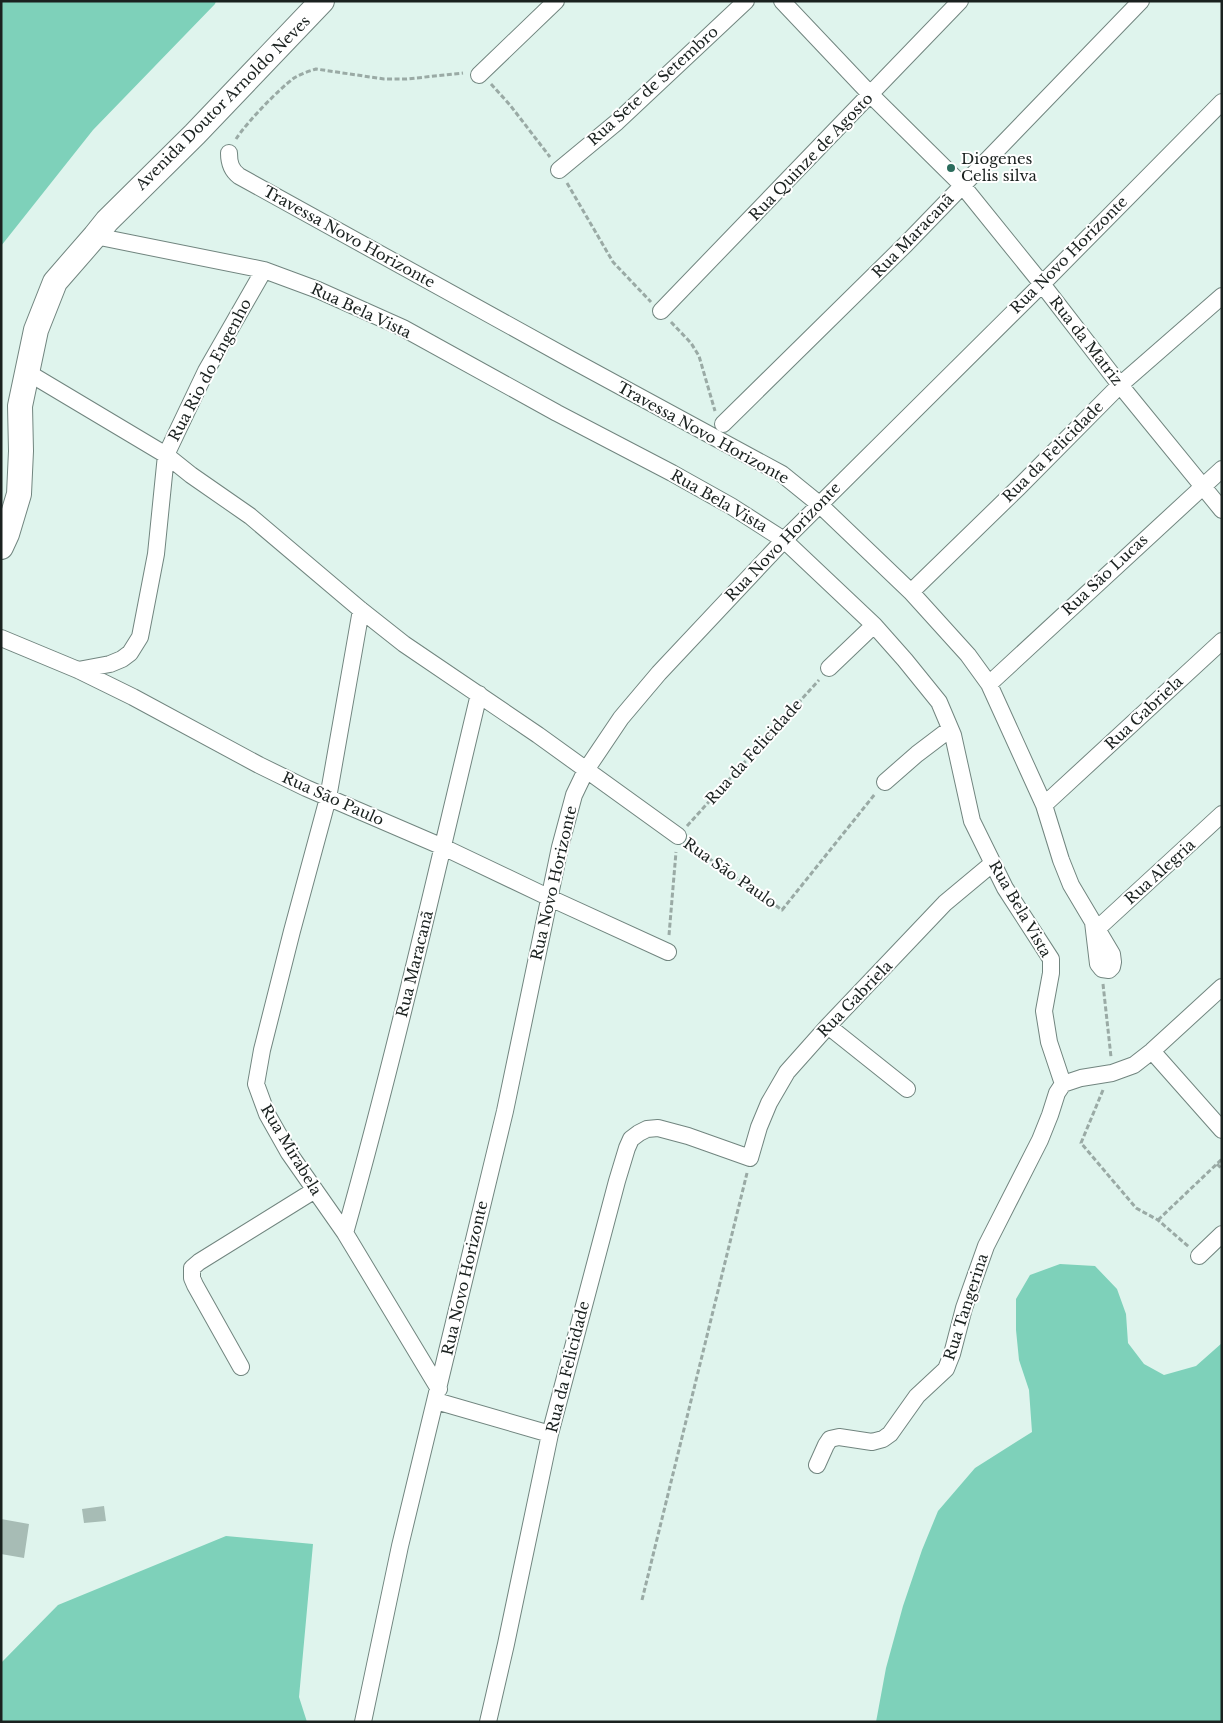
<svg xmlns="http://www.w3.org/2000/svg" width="1223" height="1723" viewBox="0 0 1223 1723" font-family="'Libre Baskerville',serif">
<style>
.forest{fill:#7ed1ba}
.building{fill:#a7bcb5}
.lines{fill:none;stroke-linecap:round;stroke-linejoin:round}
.minor-casing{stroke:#71857f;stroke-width:18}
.secondary-casing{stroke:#71857f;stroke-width:26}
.path{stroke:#9aaaa5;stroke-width:3;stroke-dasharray:5 2.5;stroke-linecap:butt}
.minor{stroke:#fff;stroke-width:16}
.secondary{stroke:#fff;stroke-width:24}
.poi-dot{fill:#2a6c5c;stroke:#fff;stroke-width:2}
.labels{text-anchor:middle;stroke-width:4;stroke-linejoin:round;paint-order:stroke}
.street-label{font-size:15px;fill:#1a211f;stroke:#fff}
.poi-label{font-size:15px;fill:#1a211f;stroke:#fff;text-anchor:start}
</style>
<rect width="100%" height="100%" fill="#dff4ed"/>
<!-- forest -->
<path class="forest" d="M 1,1 L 216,1 L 215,4 L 93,130 L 1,246 Z
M 1060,1264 L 1095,1266 L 1117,1289 L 1126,1314 L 1128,1343 L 1144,1364 L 1164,1375 L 1196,1366 L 1222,1343 L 1222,1722 L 876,1722 L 886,1668 L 903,1606 L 922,1550 L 938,1511 L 975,1468 L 1032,1432 L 1029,1390 L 1019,1360 L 1016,1330 L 1016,1299 L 1030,1275 Z
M 226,1536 L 313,1544 L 299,1697 L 307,1722 L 1,1722 L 1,1663 L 58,1605 Z"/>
<!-- building -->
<path class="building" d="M 104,1506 L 106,1521 L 84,1523 L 82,1509 Z
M 1,1519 L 29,1524 L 24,1558 L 1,1554 Z"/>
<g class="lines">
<defs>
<path id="minor" d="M 782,1 L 871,95 L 962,185 L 1042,284 L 1120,385 L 1222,510
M 479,75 L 556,1
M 229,153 C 229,163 231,170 239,176 L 570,359 L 782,474 L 819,504 L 911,592 L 968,655 L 989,684 L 1044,805 L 1061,860 L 1071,885 L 1112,954 L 1113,962 L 1112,967 L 1109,970 L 1102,969 L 1098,964 L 1093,922
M 559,170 L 617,122 L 746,1
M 95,236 L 264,270 L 318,290 L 403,328 L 557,413 L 672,473 L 731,506 L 784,540 L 874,625 L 905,660 L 939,702 L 953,735 L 972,821 L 1005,888 L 1051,959 L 1051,973 L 1044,1011 L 1049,1042 L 1063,1084
M 661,311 L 960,1
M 27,372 L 166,455 L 191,475 L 250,516 L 361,610 L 404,644 L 538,735 L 678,836
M 723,424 L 906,244 L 1141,1
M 911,592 L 1018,488 L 1120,385 L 1222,296
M 361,610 L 328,798 L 292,931 L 262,1050 L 256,1084 L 267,1114 L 289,1153 L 345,1233 L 439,1389
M 1,638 L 78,670 L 133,697 L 259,765 L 306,788 L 443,847 L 550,898 L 668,952
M 829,668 L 874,625
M 78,670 L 110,664 L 122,659 L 130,653 L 140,637 L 156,554 L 166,455 L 206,371 L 264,270
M 989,684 L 1222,469
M 885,782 L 917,754 L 950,729
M 1044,805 L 1222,641
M 1097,929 L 1222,814
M 828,1026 L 907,1089
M 1152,1051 L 1222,1130
M 1063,1084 L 1081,1078 L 1112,1073 L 1134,1065 L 1152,1051 L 1222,987
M 345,1233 C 395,1055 436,874 479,694
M 1199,1256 L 1222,1234
M 241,1367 L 195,1285 L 192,1278 L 192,1268 L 199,1262 L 315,1190
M 436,1401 L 550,1434
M 817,1465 L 826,1445 L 830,1439 L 839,1437 L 872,1442 L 883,1439 L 890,1434 L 917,1396 L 946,1369 L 952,1354 L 964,1308 L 986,1246 L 1040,1140 L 1050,1115 L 1057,1093 L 1063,1084
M 363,1722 L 400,1546 L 505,1111 L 560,847 L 574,795 L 586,770 L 621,718 L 659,673 L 784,540 L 1042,284 L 1222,102
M 488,1722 L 506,1644 L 550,1434 L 617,1181 L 627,1148 L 631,1139 L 639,1133 L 647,1129 L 658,1128 L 688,1136 L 750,1158 L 759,1127 L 769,1103 L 787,1072 L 828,1026 L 945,903 L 993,863"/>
<path id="secondary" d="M 1,547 L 7,534 L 19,494 L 21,451 L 20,406 L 36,330 L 55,282 L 95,236 L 107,221 L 195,134 L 322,1"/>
</defs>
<!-- minor casing -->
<use href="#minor" class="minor-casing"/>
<!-- secondary casing -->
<use href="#secondary" class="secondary-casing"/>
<!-- path -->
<path class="path" d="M 491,84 L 510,105 L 550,157
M 236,139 C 247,122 278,90 294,78 C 301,74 309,71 316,69 L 384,79 L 407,79 L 463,73
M 567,183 L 613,262 L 651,302
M 671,322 L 691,343 L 699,356 L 715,411
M 687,826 L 819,680
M 690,845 L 782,910 L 875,794
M 669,935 L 676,852
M 1103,984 L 1111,1057
M 1103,1090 L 1081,1143 L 1136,1208 L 1158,1220 L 1189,1247
M 1217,1164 L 1222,1169
M 1158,1220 L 1222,1159
M 642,1600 L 747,1173"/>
<!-- minor -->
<use href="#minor" class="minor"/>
<!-- secondary -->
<use href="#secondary" class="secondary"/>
</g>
<!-- markers -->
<circle class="poi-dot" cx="951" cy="168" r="5"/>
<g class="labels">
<!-- street labels -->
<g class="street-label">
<text transform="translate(653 86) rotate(-42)" y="5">Rua Sete de Setembro</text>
<text transform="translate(223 103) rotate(-45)" y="5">Avenida Doutor Arnoldo Neves</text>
<text transform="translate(811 157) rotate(-46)" y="5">Rua Quinze de Agosto</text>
<text transform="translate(913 236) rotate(-46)" y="5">Rua Maracanã</text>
<text transform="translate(349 237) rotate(29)" y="5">Travessa Novo Horizonte</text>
<text transform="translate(1069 255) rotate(-45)" y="5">Rua Novo Horizonte</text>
<text transform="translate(361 311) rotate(25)" y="5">Rua Bela Vista</text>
<text transform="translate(1086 341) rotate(52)" y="5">Rua da Matriz</text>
<text transform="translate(210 370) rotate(-62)" y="5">Rua Rio do Engenho</text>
<text transform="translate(703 433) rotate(29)" y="5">Travessa Novo Horizonte</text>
<text transform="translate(1053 452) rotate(-45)" y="5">Rua da Felicidade</text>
<text transform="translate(719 501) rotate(30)" y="5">Rua Bela Vista</text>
<text transform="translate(783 542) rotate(-46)" y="5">Rua Novo Horizonte</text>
<text transform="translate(1105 575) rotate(-43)" y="5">Rua São Lucas</text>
<text transform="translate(1144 713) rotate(-43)" y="5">Rua Gabriela</text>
<text transform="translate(754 752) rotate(-48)" y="5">Rua da Felicidade</text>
<text transform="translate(333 799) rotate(24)" y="5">Rua São Paulo</text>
<text transform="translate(1160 872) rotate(-42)" y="5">Rua Alegria</text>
<text transform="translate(730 873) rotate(35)" y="5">Rua São Paulo</text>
<text transform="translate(554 883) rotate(-77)" y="5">Rua Novo Horizonte</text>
<text transform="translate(1020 909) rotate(60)" y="5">Rua Bela Vista</text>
<text transform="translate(415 964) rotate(-76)" y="5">Rua Maracanã</text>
<text transform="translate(855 999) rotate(-46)" y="5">Rua Gabriela</text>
<text transform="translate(291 1150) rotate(59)" y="5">Rua Mirabela</text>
<text transform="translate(465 1278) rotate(-77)" y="5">Rua Novo Horizonte</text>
<text transform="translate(966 1307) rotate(-72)" y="5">Rua Tangerina</text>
<text transform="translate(568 1367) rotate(-76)" y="5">Rua da Felicidade</text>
</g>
<!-- poi labels -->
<g class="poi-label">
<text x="961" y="164">Diogenes<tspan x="961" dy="17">Celis silva</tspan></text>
</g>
</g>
<!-- border -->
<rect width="1223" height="1723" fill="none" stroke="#1a211f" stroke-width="5"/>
</svg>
